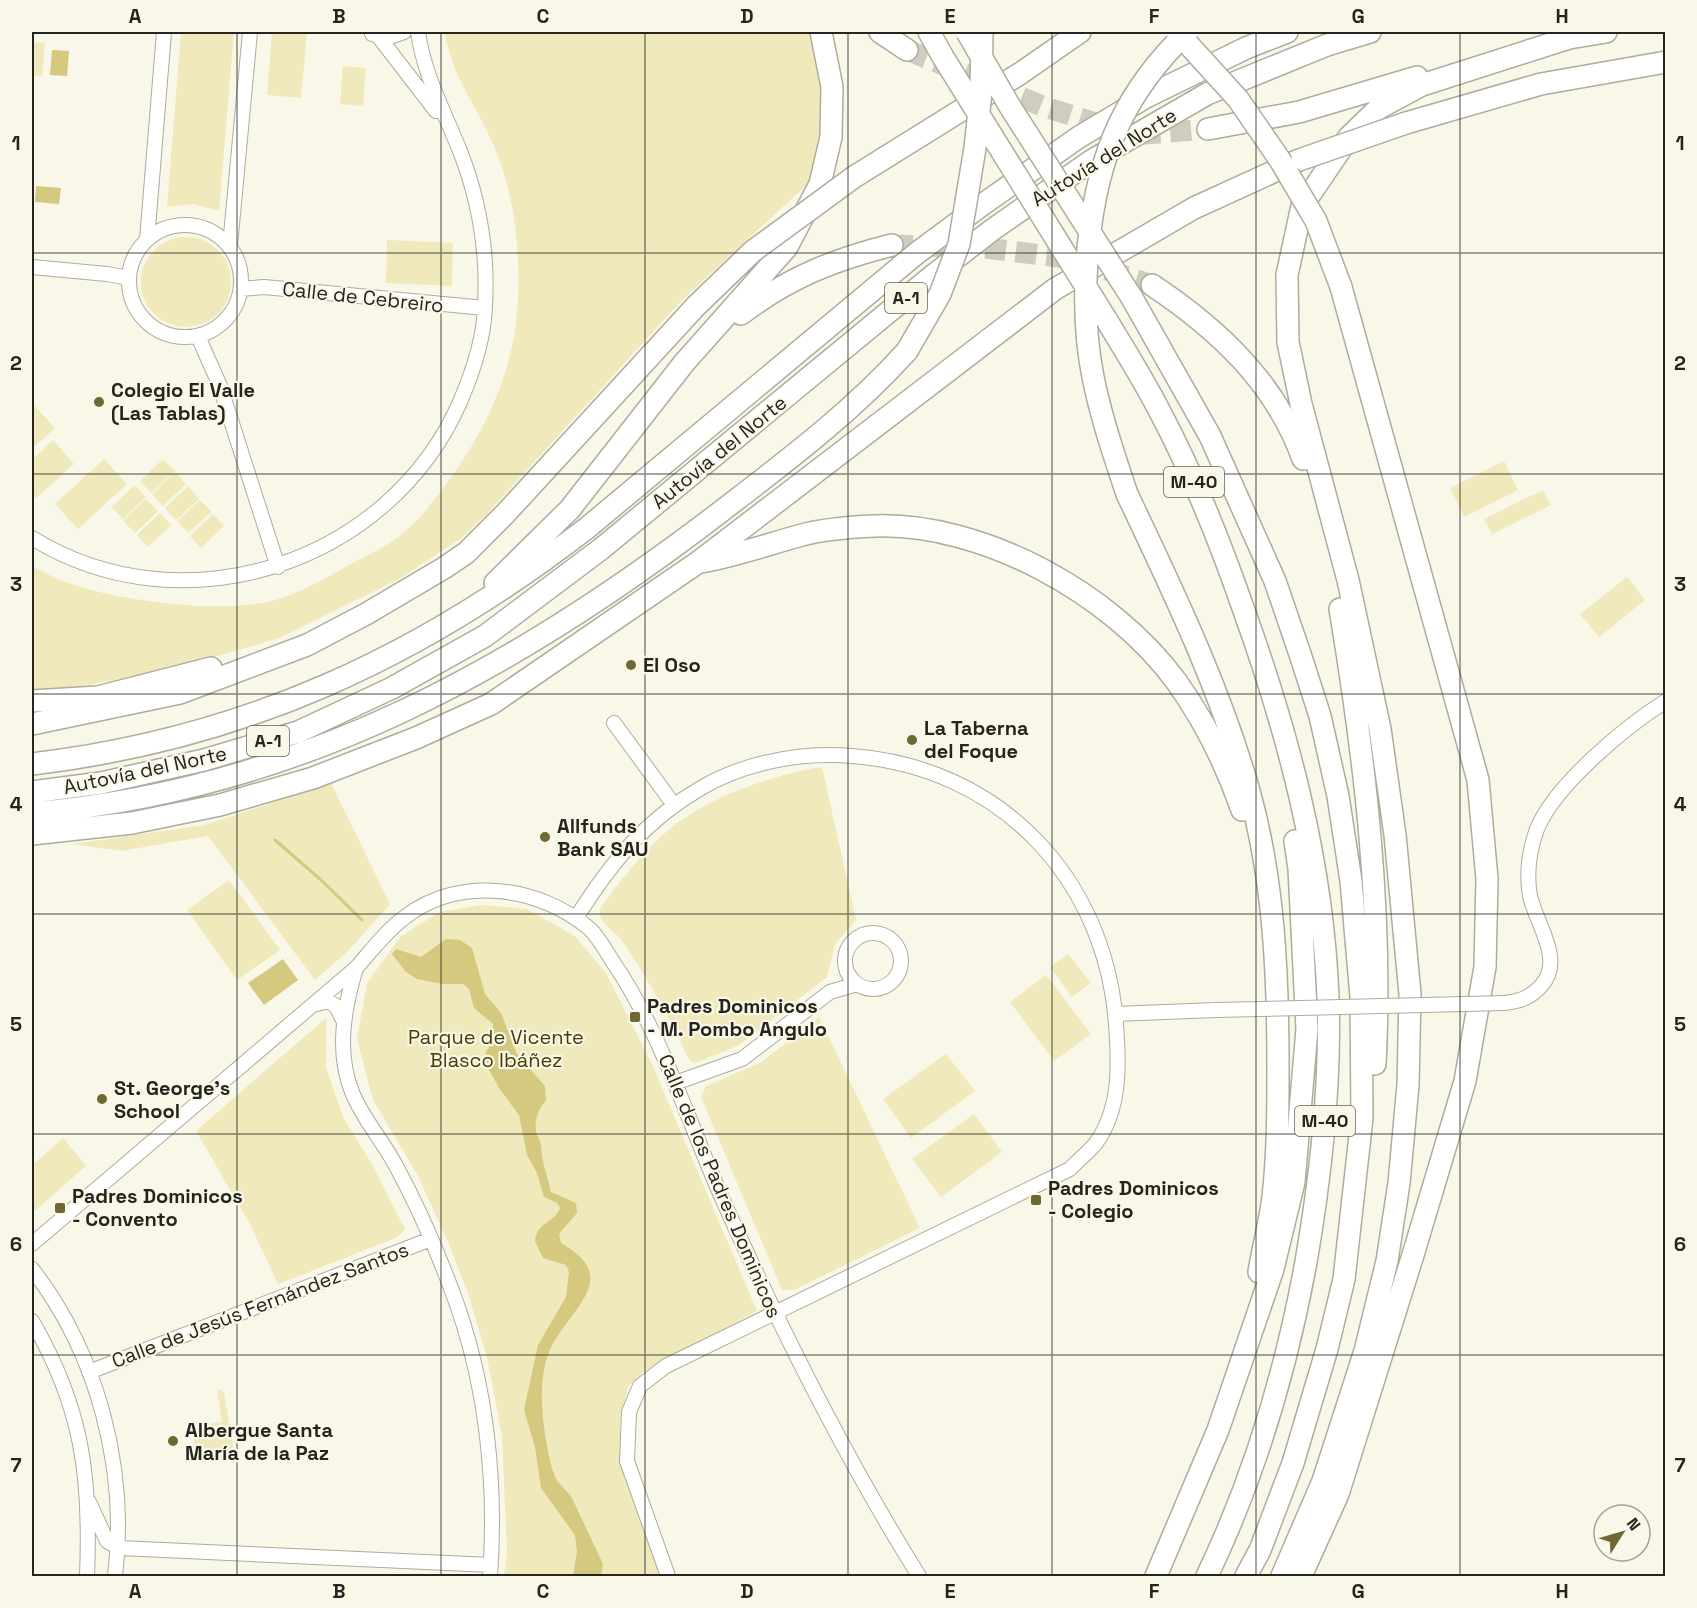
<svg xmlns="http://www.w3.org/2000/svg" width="1697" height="1608" viewBox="0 0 1697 1608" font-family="'Space Grotesk',sans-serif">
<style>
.green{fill:#efe9bb}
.water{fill:#d4c97f}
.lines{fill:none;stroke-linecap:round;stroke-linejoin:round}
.stream{stroke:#d4c97f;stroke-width:3}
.highway-tunnel{stroke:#cfcdc0;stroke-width:21;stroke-dasharray:21 10;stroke-linecap:butt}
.minor-casing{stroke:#adac9d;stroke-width:16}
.highway-casing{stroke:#adac9d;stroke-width:24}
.minor{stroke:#fff;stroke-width:14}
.highway{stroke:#fff;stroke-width:21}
.minor-bridge-casing{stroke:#adac9d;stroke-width:16;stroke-linecap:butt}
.highway-bridge-casing{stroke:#adac9d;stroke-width:24;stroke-linecap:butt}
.minor-bridge{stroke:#fff;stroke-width:14}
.highway-bridge{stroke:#fff;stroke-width:21}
.grid{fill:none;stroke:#25241f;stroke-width:1.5;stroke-opacity:0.55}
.poi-dot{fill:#6f6834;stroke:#f9f7e8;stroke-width:2}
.labels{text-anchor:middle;stroke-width:4.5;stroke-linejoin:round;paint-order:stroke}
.shield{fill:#f9f7e8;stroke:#65635b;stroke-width:1.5}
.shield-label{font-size:18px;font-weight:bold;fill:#25241f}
.street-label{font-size:20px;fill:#25241f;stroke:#f9f7e8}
.poi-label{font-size:20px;font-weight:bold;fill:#25241f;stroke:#f9f7e8;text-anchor:start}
.park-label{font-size:20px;fill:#453d00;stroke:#f9f7e8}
.neatline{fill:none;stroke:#25241f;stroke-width:2}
.grid-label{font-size:20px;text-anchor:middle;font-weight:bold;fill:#25241f}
</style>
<rect width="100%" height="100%" fill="#f9f7e8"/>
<!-- green -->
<path class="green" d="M 181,32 L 234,32 L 219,211 L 193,204 L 167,207 Z
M 272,32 L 307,33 L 301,98 L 267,95 Z
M 445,32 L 811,32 L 822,92 L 822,136 L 813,179 L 682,300 L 485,516 L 460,539 L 399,579 L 279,638 L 178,668 L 68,689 L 32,690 L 32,566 C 69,587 106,595 148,601 C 185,606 225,609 262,603 C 286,600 319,582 340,570 C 359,559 381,550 398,537 C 414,526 428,508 440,492 C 484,436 516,370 518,297 C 520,246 514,191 493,144 C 476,104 451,76 445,32 Z
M 32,42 L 45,43 L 42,76 L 32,75 Z
M 343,66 L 366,68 L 363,106 L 340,104 Z
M141 282a45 45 0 1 1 90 0a45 45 0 1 1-90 0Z
M 387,240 L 453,243 L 452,286 L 386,283 Z
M 32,403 L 55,428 L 32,449 Z
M 53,440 L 74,464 L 36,498 L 32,493 L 32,460 Z
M 104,459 L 127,484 L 78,529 L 55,504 Z
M 163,459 L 175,471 L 151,493 L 140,481 Z
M 1504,461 L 1518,490 L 1464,517 L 1450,488 Z
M 175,472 L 186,484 L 163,506 L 152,494 Z
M 135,485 L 146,497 L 123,519 L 111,507 Z
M 188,486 L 199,499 L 176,520 L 165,508 Z
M 1543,490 L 1551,505 L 1492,534 L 1484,519 Z
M 146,499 L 158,511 L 135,533 L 123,521 Z
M 200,500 L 212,512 L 188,533 L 177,521 Z
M 160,513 L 171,525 L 148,547 L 137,535 Z
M 213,514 L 224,526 L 201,548 L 190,536 Z
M 1627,577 L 1645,600 L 1599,637 L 1580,614 Z
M 822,767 L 856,920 L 835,945 L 827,977 L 739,1045 L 696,1063 L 690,1061 C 670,1021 649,980 624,943 C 616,930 595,924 601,907 C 625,875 650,842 683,819 C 721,793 777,774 822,767 Z
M 331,783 L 390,904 L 348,951 L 315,980 L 208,836 L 121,851 L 72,844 L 205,825 Z
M 229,880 L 280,950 L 237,980 L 187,910 Z
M 482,905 L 527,909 L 575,936 L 606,973 L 652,1064 L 757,1311 L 643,1372 L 628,1387 L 620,1422 L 621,1465 L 662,1576 L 504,1576 L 507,1551 L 502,1436 L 487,1357 L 468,1293 L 448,1242 L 417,1174 L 373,1100 L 357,1039 L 367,983 L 401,936 L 440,912 Z
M 1068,954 L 1091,983 L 1072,997 L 1050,967 Z
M 1046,975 L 1091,1034 L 1054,1061 L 1010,1002 Z
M 819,1017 L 920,1228 L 794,1290 L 782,1290 L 701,1097 L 706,1086 L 760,1063 Z
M 326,1018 L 326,1068 L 344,1119 L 373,1166 L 405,1229 L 398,1237 L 278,1284 L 249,1222 L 196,1131 Z
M 946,1054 L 975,1091 L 911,1138 L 883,1099 Z
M 974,1114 L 1002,1152 L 941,1197 L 912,1159 Z
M 63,1138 L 86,1166 L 32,1213 L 32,1165 Z
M 217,1389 L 224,1392 L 235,1459 L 197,1454 L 192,1429 L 197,1426 L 222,1422 Z"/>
<!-- water -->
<path class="water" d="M 52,50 L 69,51 L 67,76 L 50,75 Z
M 36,186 L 61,188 L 59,204 L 35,202 Z
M 446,939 L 460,940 L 472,948 L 485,994 L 501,1013 L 517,1054 L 545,1086 L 546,1100 C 539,1109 534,1119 536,1131 C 537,1136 541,1141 541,1145 C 542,1164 547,1174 551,1192 L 576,1203 L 577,1213 L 559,1234 L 561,1243 C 627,1280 563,1312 548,1355 C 536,1387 544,1437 552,1469 L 557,1481 L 571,1496 L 603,1564 L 601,1576 L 573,1576 L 577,1551 L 575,1535 L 541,1488 L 535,1447 L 524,1410 L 538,1345 L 566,1297 L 569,1272 L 566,1265 L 543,1258 L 535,1241 C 538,1220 554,1224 560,1208 L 557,1203 L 544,1197 L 537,1173 L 527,1155 L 519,1115 L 499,1088 L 483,1059 L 492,1040 L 493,1024 L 474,1008 L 469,989 L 463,984 L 442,984 L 417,979 L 406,972 L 392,954 L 396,949 L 421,957 Z
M 283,959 L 298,980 L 264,1005 L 248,983 Z"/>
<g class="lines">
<!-- stream -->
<path class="stream" d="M 275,840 L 320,879 L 362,920"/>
<!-- highway-tunnel -->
<path class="highway-tunnel" d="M 907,50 L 1042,106 L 1133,135 L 1208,129
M 892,245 L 986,248 L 1073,259 L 1152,285"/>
<defs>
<path id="minor" d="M 375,32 L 436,111
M 372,34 L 390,37 L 404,32
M129 281a56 56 0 1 1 112 0a56 56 0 1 1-112 0Z
M 147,240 L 164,32
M 230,246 L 250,32
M 32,267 L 107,274 L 129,278
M 241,289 L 264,287 L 485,308
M 198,336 L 220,386 L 278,567
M 32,538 C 183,631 389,564 460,402 C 473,372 484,339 485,306 C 488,252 480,202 460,151 C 444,111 424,75 418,32
M 614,723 L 674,805
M 576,918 C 611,863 644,821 701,788 C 745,762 802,752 852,756 C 999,767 1105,877 1116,1024 C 1119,1064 1121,1108 1096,1143 C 1089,1152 1078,1160 1070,1169 L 666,1366 L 640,1386 L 629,1412 L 627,1461 L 668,1576
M845 961a28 28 0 1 1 56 0a28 28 0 1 1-56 0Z
M 356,968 C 344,1008 336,1052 352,1092 C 362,1118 383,1141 396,1166 C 418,1206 436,1248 452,1291 C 486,1380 497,1481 490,1576
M 1505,1003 C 1520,1001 1530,998 1541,986 C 1565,960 1536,924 1530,896 C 1526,873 1529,851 1537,829 C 1555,785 1626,726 1666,701
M 313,1005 L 328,1001 L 336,1006 L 344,1022
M 1115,1014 L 1216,1010
M 675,1083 L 742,1059 L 830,992 L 857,984
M 32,1244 L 356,968 C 372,950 386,931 405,917 C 460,875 539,886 590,929 C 599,938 606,951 613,962 C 662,1034 687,1119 722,1198 C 780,1328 844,1456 919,1576
M 32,1269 C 98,1354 128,1470 115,1576
M 32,1321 C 83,1408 91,1478 87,1576
M 89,1372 L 431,1239
M 89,1502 L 107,1541 L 119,1548 L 491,1565"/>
<path id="highway" d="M 880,32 L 907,50
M 929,32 L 943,57
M 1557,40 L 1606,32
M 1406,123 L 1541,84 L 1666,62
M 1208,129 L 1299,112 L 1417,77
M 854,177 L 1021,73 L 1080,32
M 1152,285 C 1218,329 1276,383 1303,459
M 1132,298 L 1210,436 L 1275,581 L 1300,654 L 1320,716 L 1338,796 L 1351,881 L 1361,997 L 1362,1118 L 1344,1279 L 1327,1349 L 1293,1463 L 1260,1550 L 1246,1576
M 741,314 C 790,277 833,260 892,245
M 1106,319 C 1124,349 1143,379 1159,410 C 1192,472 1219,539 1242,605 C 1288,732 1323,863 1328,998 C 1331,1087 1321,1175 1306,1262 C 1286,1371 1255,1476 1207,1576
M 1127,494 C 1173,591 1220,688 1249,791 C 1274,880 1278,974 1278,1065 C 1278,1109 1278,1153 1273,1197 C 1270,1222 1263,1247 1259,1272
M 701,562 C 736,556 768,544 802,535 C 824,529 851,527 874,526 C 983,522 1112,594 1176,681 C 1204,720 1226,764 1242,810
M 495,583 L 570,509 L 684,363 L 787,247 L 820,184 L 831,137 L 832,87 L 821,32
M 1340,609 C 1365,759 1383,911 1375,1064
M 32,701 L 98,697 L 211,668
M 32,724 L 180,693 L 307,645 L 366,614 L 444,568 L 466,553 L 505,514 L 696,306 L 753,251
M 32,764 C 244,739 419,658 587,528 L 917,253 L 979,207 L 1079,137 L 1146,97 L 1246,48 L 1287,32
M 32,792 L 101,783 L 204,760 L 298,732 L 392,688 L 485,636 L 601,549 L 931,277 L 992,230 L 1091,161 L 1207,94 L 1327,45 L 1370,32
M 32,813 C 298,790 515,670 723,510 C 788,460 852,412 907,351
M 32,834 L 132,823 L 220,805 L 313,778 L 416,738 L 491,704 L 697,563 L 1055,289 L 1194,208 L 1299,160
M 1156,1576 L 1218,1430 L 1273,1269 L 1294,1182 L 1307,1029 L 1299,869 L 1295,841
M 1282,1576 L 1323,1481 L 1365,1351 L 1387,1261 L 1399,1183 L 1408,1085 L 1410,994 L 1395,835 L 1380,729 L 1348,580 L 1301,404 L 1288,342 L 1287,275 L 1302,206 L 1349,137 L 1379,108 L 1422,85 L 1569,38
M 1301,1576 L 1338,1494 L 1413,1255 L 1465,1081 L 1485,967 L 1487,879 L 1478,780 L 1341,287"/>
</defs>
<!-- minor casing -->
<use href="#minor" class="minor-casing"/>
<!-- highway casing -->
<use href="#highway" class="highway-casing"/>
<!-- minor -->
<use href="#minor" class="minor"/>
<!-- highway -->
<use href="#highway" class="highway"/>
<defs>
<path id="minor-bridge" d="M 1216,1010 L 1505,1003"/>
<path id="highway-bridge" d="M 967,32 L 1009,105 L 1132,298
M 1177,32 L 1238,99 L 1280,160 L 1316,221 L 1341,287
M 943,57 L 1106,319
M 1302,159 L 1406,123
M 753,251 L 854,177
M 907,351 L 940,294 L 959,244 L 975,148 L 981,92 L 982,32
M 1127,494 C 1114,455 1101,417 1093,377 C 1078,301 1086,192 1120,122 C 1137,87 1160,58 1187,32"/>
</defs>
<!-- minor-bridge casing -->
<use href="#minor-bridge" class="minor-bridge-casing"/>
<!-- highway-bridge casing -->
<use href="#highway-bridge" class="highway-bridge-casing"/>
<!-- minor-bridge -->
<use href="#minor-bridge" class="minor-bridge"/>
<!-- highway-bridge -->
<use href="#highway-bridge" class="highway-bridge"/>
</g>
<!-- grid -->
<path class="grid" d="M 237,32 L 237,1576M 441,32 L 441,1576M 645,32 L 645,1576M 848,32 L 848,1576M 1052,32 L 1052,1576M 1256,32 L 1256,1576M 1460,32 L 1460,1576M 32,253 L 1666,253M 32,474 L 1666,474M 32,694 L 1666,694M 32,914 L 1666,914M 32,1134 L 1666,1134M 32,1355 L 1666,1355"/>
<!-- markers -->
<g class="poi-dot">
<circle cx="99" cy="402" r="6"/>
<circle cx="631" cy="665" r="6"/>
<circle cx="912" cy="740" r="6"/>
<circle cx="545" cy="837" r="6"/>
<rect x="629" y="1011" width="12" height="12" rx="3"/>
<circle cx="102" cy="1099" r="6"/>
<rect x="1030" y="1194" width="12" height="12" rx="3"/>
<rect x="54" y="1202" width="12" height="12" rx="3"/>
<circle cx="173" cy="1441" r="6"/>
</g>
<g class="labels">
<!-- shield labels -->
<g class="shield">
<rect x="885" y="283" width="42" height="30" rx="4.5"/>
<rect x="1164" y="467" width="60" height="30" rx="4.5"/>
<rect x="247" y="726" width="42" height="30" rx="4.5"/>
<rect x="1295" y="1106" width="60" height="30" rx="4.5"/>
</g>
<g class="shield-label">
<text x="906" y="304">A-1</text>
<text x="1194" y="488">M-40</text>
<text x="268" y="747">A-1</text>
<text x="1325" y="1127">M-40</text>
</g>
<!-- street labels -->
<g class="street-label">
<text transform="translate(1104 157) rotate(-32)" y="7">Autovía del Norte</text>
<text transform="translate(363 297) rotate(6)" y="7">Calle de Cebreiro</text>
<text transform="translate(719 452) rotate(-39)" y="7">Autovía del Norte</text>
<text transform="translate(145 770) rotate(-12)" y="7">Autovía del Norte</text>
<text transform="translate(720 1186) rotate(67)" y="7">Calle de los Padres Dominicos</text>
<text transform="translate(260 1305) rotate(-21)" y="7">Calle de Jesús Fernández Santos</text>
</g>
<!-- poi labels -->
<g class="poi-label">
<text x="111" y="397">Colegio El Valle<tspan x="111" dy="23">(Las Tablas)</tspan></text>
<text x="643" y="672">El Oso</text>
<text x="924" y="735">La Taberna<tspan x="924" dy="23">del Foque</tspan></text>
<text x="557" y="833">Allfunds<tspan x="557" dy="23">Bank SAU</tspan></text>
<text x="647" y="1013">Padres Dominicos<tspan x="647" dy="23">- M. Pombo Angulo</tspan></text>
<text x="114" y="1095">St. George's<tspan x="114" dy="23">School</tspan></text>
<text x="1048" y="1195">Padres Dominicos<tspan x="1048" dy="23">- Colegio</tspan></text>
<text x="72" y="1203">Padres Dominicos<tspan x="72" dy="23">- Convento</tspan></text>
<text x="185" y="1437">Albergue Santa<tspan x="185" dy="23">María de la Paz</tspan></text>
</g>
<!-- park labels -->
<g class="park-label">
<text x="496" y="1044">Parque de Vicente<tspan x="496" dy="23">Blasco Ibáñez</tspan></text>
</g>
</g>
<!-- border -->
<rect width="1697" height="1608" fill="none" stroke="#f9f7e8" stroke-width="66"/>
<!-- north arrow -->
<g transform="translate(1622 1533) rotate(53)"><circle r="28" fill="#f9f7e8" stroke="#a4a398" stroke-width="1.5"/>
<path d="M0-4.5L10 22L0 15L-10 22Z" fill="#6f6834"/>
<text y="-9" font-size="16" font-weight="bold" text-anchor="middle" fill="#25241f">N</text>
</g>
<rect x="33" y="33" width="1631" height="1542" class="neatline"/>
<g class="grid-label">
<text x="135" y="23">A</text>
<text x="339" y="23">B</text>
<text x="543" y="23">C</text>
<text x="747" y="23">D</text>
<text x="950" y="23">E</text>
<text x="1154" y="23">F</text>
<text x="1358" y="23">G</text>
<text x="1562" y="23">H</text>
<text x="16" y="150">1</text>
<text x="1680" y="150">1</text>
<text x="16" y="370">2</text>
<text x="1680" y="370">2</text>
<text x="16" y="591">3</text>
<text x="1680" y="591">3</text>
<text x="16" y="811">4</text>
<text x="1680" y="811">4</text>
<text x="16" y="1031">5</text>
<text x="1680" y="1031">5</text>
<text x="16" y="1251">6</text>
<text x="1680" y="1251">6</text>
<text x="16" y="1472">7</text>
<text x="1680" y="1472">7</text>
<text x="135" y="1598">A</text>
<text x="339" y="1598">B</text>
<text x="543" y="1598">C</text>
<text x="747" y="1598">D</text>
<text x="950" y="1598">E</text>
<text x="1154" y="1598">F</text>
<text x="1358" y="1598">G</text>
<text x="1562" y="1598">H</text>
</g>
</svg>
